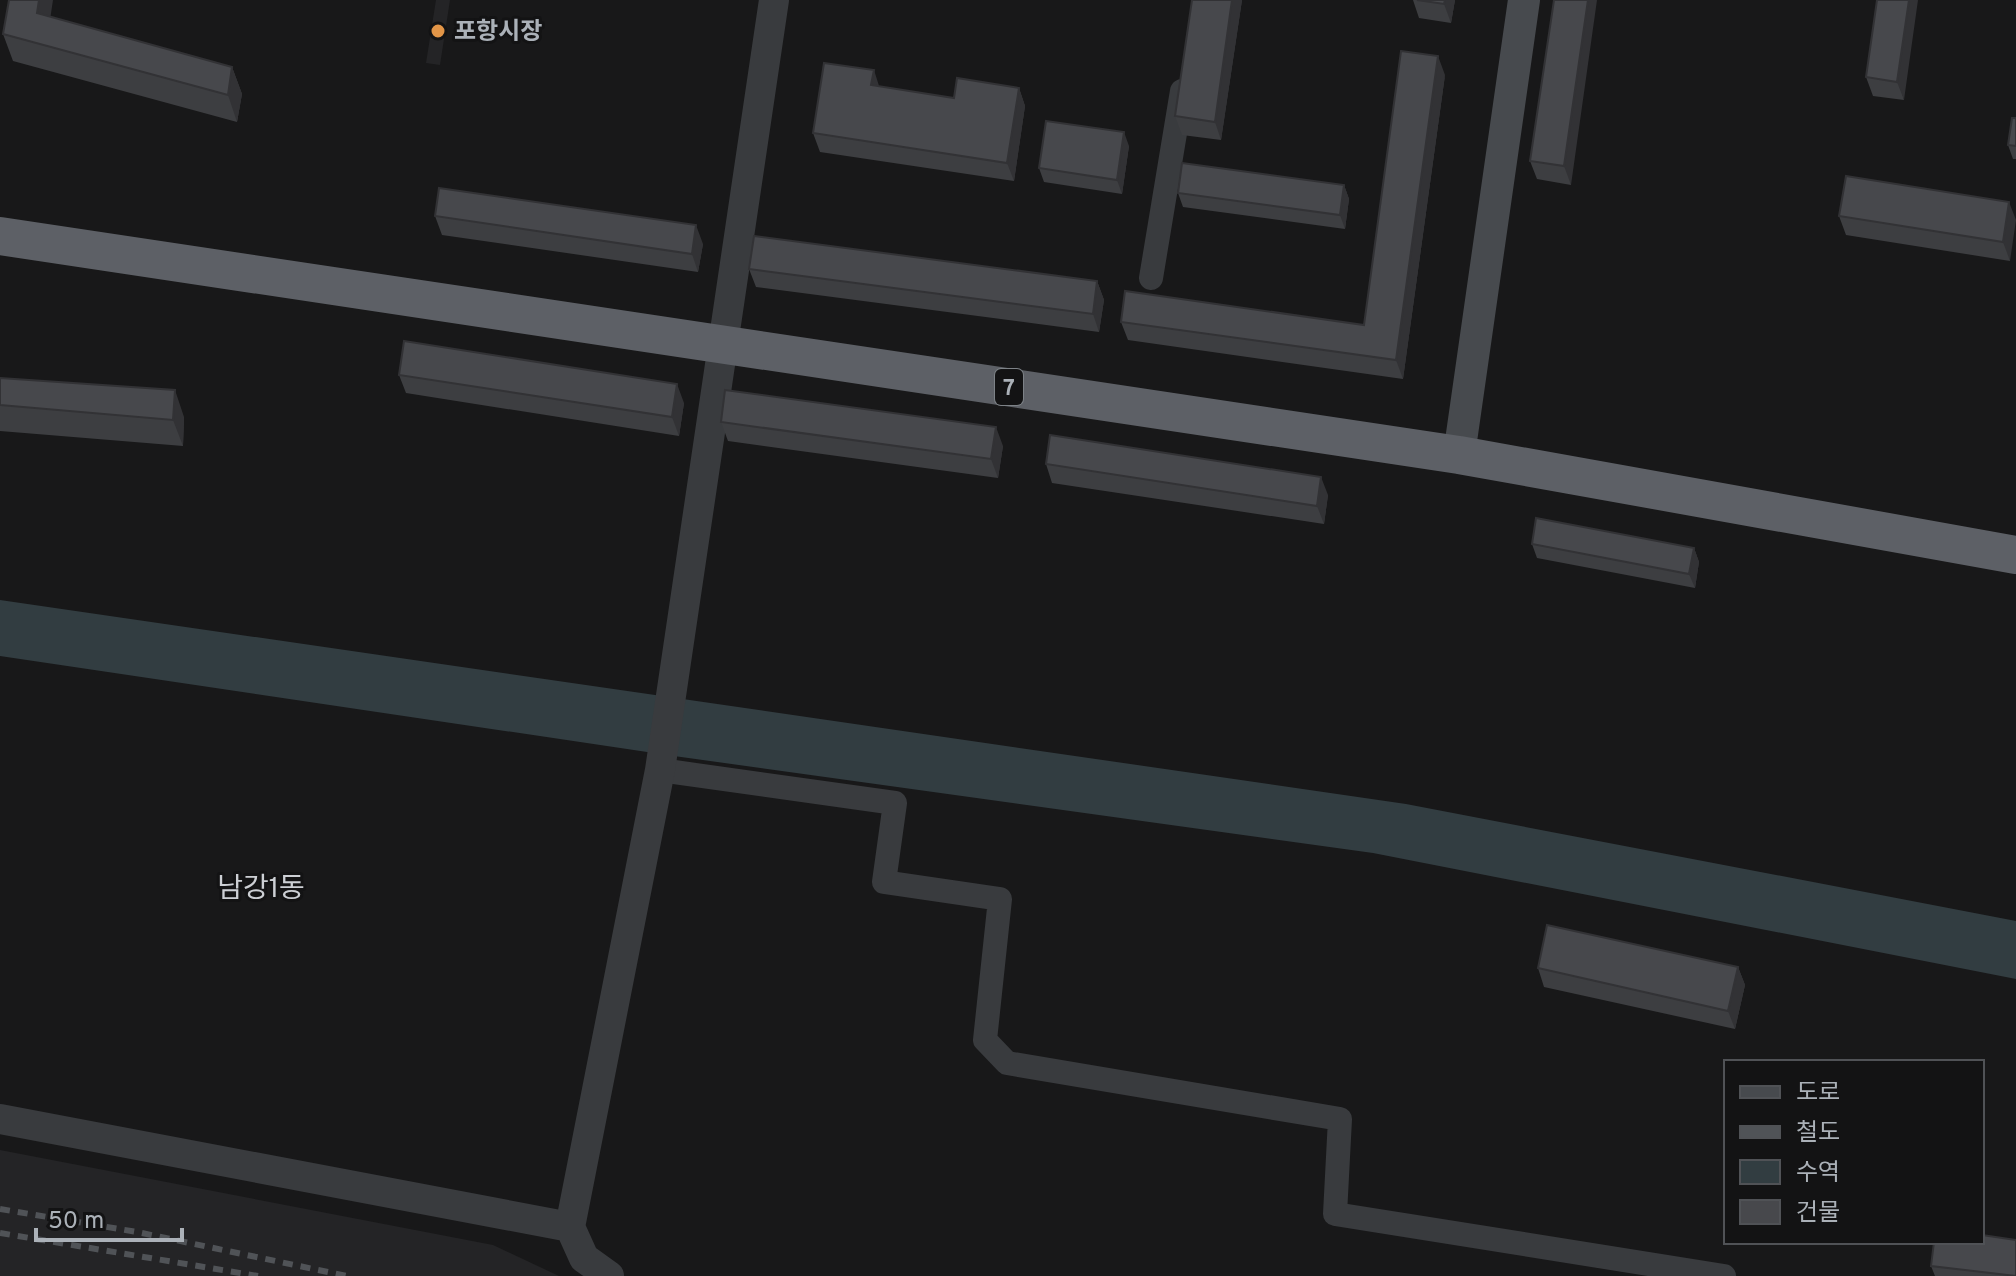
<svg xmlns="http://www.w3.org/2000/svg" width="2016" height="1276" viewBox="0 0 2016 1276" font-family="Overpass,'Noto Sans KR',sans-serif">
<style>
.built{fill:#242426}
.water{fill:#323d41}
.lines{fill:none;stroke-linecap:round;stroke-linejoin:round}
.minor{stroke:#393b3e;stroke-width:24}
.tertiary{stroke:#393b3e;stroke-width:30}
.secondary{stroke:#474a4e;stroke-width:32}
.trunk{stroke:#5d6066;stroke-width:38}
.rail{stroke:#505357;stroke-width:6;stroke-dasharray:10 8;stroke-linecap:butt}
.wall{fill:#3d3e41}
.shaded-wall{fill:#323235}
.building{fill:#47484c;stroke:#323235;stroke-width:2}
.poi-dot{fill:#e29547;stroke:#131314;stroke-width:3}
.labels{text-anchor:middle;stroke-width:6;stroke-linejoin:round;paint-order:stroke}
.shield{fill:#131314;stroke:#7d8287;stroke-width:2}
.shield-label{font-size:22px;font-weight:bold;fill:#abb1b8}
.poi-label{font-size:24px;font-weight:bold;fill:#abb1b8;stroke:#131314;text-anchor:start}
.quarter-label{font-size:28px;fill:#cccfd4;stroke:#131314}
</style>
<rect width="100%" height="100%" fill="#181819"/>
<!-- built -->
<path class="built" d="M 436,0 L 450,0 L 440,65 L 426,63 Z
M 0,1150 L 493,1245 L 559,1276 L 0,1276 Z"/>
<!-- water -->
<path class="water" d="M 0,600 L 1406,804 L 2016,921 L 2016,979 L 1373,853 L 674,756 L 0,656 Z"/>
<g class="lines">
<!-- minor -->
<path class="minor" d="M 1151,278 L 1182,91
M 660,770 L 895,803 L 884,882 L 1000,899 L 985,1040 L 1007,1063 L 1340,1119 L 1335,1214 L 1724,1276"/>
<!-- tertiary -->
<path class="tertiary" d="M 0,1119 L 570,1227 L 584,1258 L 609,1276
M 570,1227 L 660,770 L 774,0"/>
<!-- secondary -->
<path class="secondary" d="M 1459,455 L 1524,0"/>
<!-- trunk -->
<path class="trunk" d="M 0,236 L 1459,455 L 2016,555"/>
<!-- rail -->
<path class="rail" d="M 0,1209 L 137,1232 L 347,1276
M 0,1233 L 258,1276"/>
</g>
<!-- wall -->
<path class="wall" d="M 1192,0 L 1242,0 L 1221,140 L 1182,135 L 1175,116 Z
M 1413,0 L 1455,0 L 1451,23 L 1419,18 Z
M 1554,0 L 1571,185 L 1537,179 L 1530,161 Z
M 1877,0 L 1904,100 L 1873,96 L 1866,77 Z
M 50,17 L 232,67 L 242,94 L 237,122 L 13,61 L 3,34 Z
M 1445,75 L 1403,379 L 1128,340 L 1121,322 L 1364,325 Z
M 879,86 L 954,98 L 1019,88 L 1025,106 L 1014,181 L 820,152 L 813,133 Z
M 2016,118 L 2016,159 L 2013,159 L 2008,145 Z
M 1129,146 L 1122,194 L 1044,182 L 1039,168 Z
M 1344,185 L 1349,199 L 1345,229 L 1183,207 L 1178,193 Z
M 2009,202 L 2010,261 L 1846,235 L 1839,216 Z
M 435,216 L 703,244 L 698,272 L 442,235 Z
M 749,269 L 1097,281 L 1104,300 L 1099,332 L 756,287 Z
M 399,375 L 684,403 L 679,436 L 406,393 Z
M 0,378 L 184,417 L 183,446 L 0,431 Z
M 721,422 L 1003,446 L 998,478 L 728,441 Z
M 1046,464 L 1328,495 L 1324,524 L 1052,483 Z
M 1532,544 L 1694,548 L 1699,562 L 1695,588 L 1537,558 Z
M 1738,967 L 1745,985 L 1735,1029 L 1544,987 L 1538,968 Z
M 1931,1266 L 2016,1276 L 1935,1276 Z"/>
<!-- shaded-wall -->
<path class="shaded-wall" d="M 39,0 L 53,0 L 47,40 L 37,13 Z
M 1232,0 L 1242,0 L 1221,140 L 1215,122 Z
M 1445,0 L 1455,0 L 1451,23 L 1444,4 Z
M 1588,0 L 1597,0 L 1571,185 L 1564,166 Z
M 1909,0 L 1918,0 L 1904,100 L 1897,82 Z
M 1438,56 L 1445,75 L 1403,379 L 1396,360 Z
M 232,67 L 242,94 L 237,122 L 228,95 Z
M 874,70 L 880,89 L 871,85 Z
M 1019,88 L 1025,106 L 1014,181 L 1007,163 Z
M 1124,132 L 1129,146 L 1122,194 L 1117,180 Z
M 1344,185 L 1349,199 L 1345,229 L 1340,215 Z
M 2009,202 L 2016,220 L 2010,261 L 2003,242 Z
M 696,225 L 703,244 L 698,272 L 692,254 Z
M 1097,281 L 1104,300 L 1099,332 L 1093,314 Z
M 677,384 L 684,403 L 679,436 L 672,417 Z
M 175,390 L 184,417 L 183,446 L 173,420 Z
M 996,427 L 1003,446 L 998,478 L 991,459 Z
M 1321,477 L 1328,495 L 1324,524 L 1317,506 Z
M 1694,548 L 1699,562 L 1695,588 L 1689,574 Z
M 1738,967 L 1745,985 L 1735,1029 L 1728,1011 Z"/>
<!-- building -->
<path class="building" d="M 9,0 L 39,0 L 37,13 L 232,67 L 228,95 L 3,34 Z
M 1192,0 L 1232,0 L 1215,122 L 1175,116 Z
M 1417,0 L 1445,0 L 1444,4 Z
M 1554,0 L 1588,0 L 1564,166 L 1530,161 Z
M 1877,0 L 1909,0 L 1897,82 L 1866,77 Z
M 1401,51 L 1438,56 L 1396,360 L 1121,322 L 1125,291 L 1364,325 Z
M 824,63 L 874,70 L 871,85 L 954,98 L 957,78 L 1019,88 L 1007,163 L 813,133 Z
M 2012,118 L 2016,118 L 2016,146 L 2008,145 Z
M 1046,121 L 1124,132 L 1117,180 L 1039,168 Z
M 1182,163 L 1344,185 L 1340,215 L 1178,193 Z
M 1846,176 L 2009,202 L 2003,242 L 1839,216 Z
M 439,188 L 696,225 L 692,254 L 435,216 Z
M 754,236 L 1097,281 L 1093,314 L 749,269 Z
M 404,341 L 677,384 L 672,417 L 399,375 Z
M 0,378 L 175,390 L 173,420 L 0,405 Z
M 725,390 L 996,427 L 991,459 L 721,422 Z
M 1050,435 L 1321,477 L 1317,506 L 1046,464 Z
M 1536,518 L 1694,548 L 1689,574 L 1532,544 Z
M 1547,925 L 1738,967 L 1728,1011 L 1538,968 Z
M 1982,1235 L 2016,1240 L 2016,1276 L 1931,1266 L 1934,1242 L 1982,1242 Z"/>
<!-- markers -->
<circle class="poi-dot" cx="438" cy="31" r="8"/>
<g class="labels">
<!-- shield labels -->
<rect class="shield" x="995" y="369" width="28" height="36" rx="6"/>
<g class="shield-label">
<text x="1009" y="395">7</text>
</g>
<!-- poi labels -->
<g class="poi-label">
<text x="454" y="39">포항시장</text>
</g>
<!-- quarter labels -->
<g class="quarter-label">
<text x="261" y="897">남강1동</text>
</g>
</g>
<!-- legend -->
<rect x="1724" y="1060" width="260" height="184" fill="#131314" stroke="#505256" stroke-width="2"/>
<rect x="1740" y="1086" width="40" height="12" fill="#474a4e" stroke="#505256" stroke-width="2"/>
<text x="1796" y="1100" font-size="24" fill="#abb1b8">도로</text>
<rect x="1740" y="1126" width="40" height="12" fill="#505357" stroke="#505256" stroke-width="2"/>
<text x="1796" y="1140" font-size="24" fill="#abb1b8">철도</text>
<rect x="1740" y="1160" width="40" height="24" fill="#323d41" stroke="#505256" stroke-width="2"/>
<text x="1796" y="1180" font-size="24" fill="#abb1b8">수역</text>
<rect x="1740" y="1200" width="40" height="24" fill="#47484c" stroke="#505256" stroke-width="2"/>
<text x="1796" y="1220" font-size="24" fill="#abb1b8">건물</text>
<!-- scale -->
<path d="M36 1228v12h146v-12" fill="none" stroke="#abb1b8" stroke-width="4"/>
<text x="48" y="1228" font-size="24" fill="#abb1b8" stroke="#131314" stroke-width="6" paint-order="stroke">50 m</text>
</svg>
